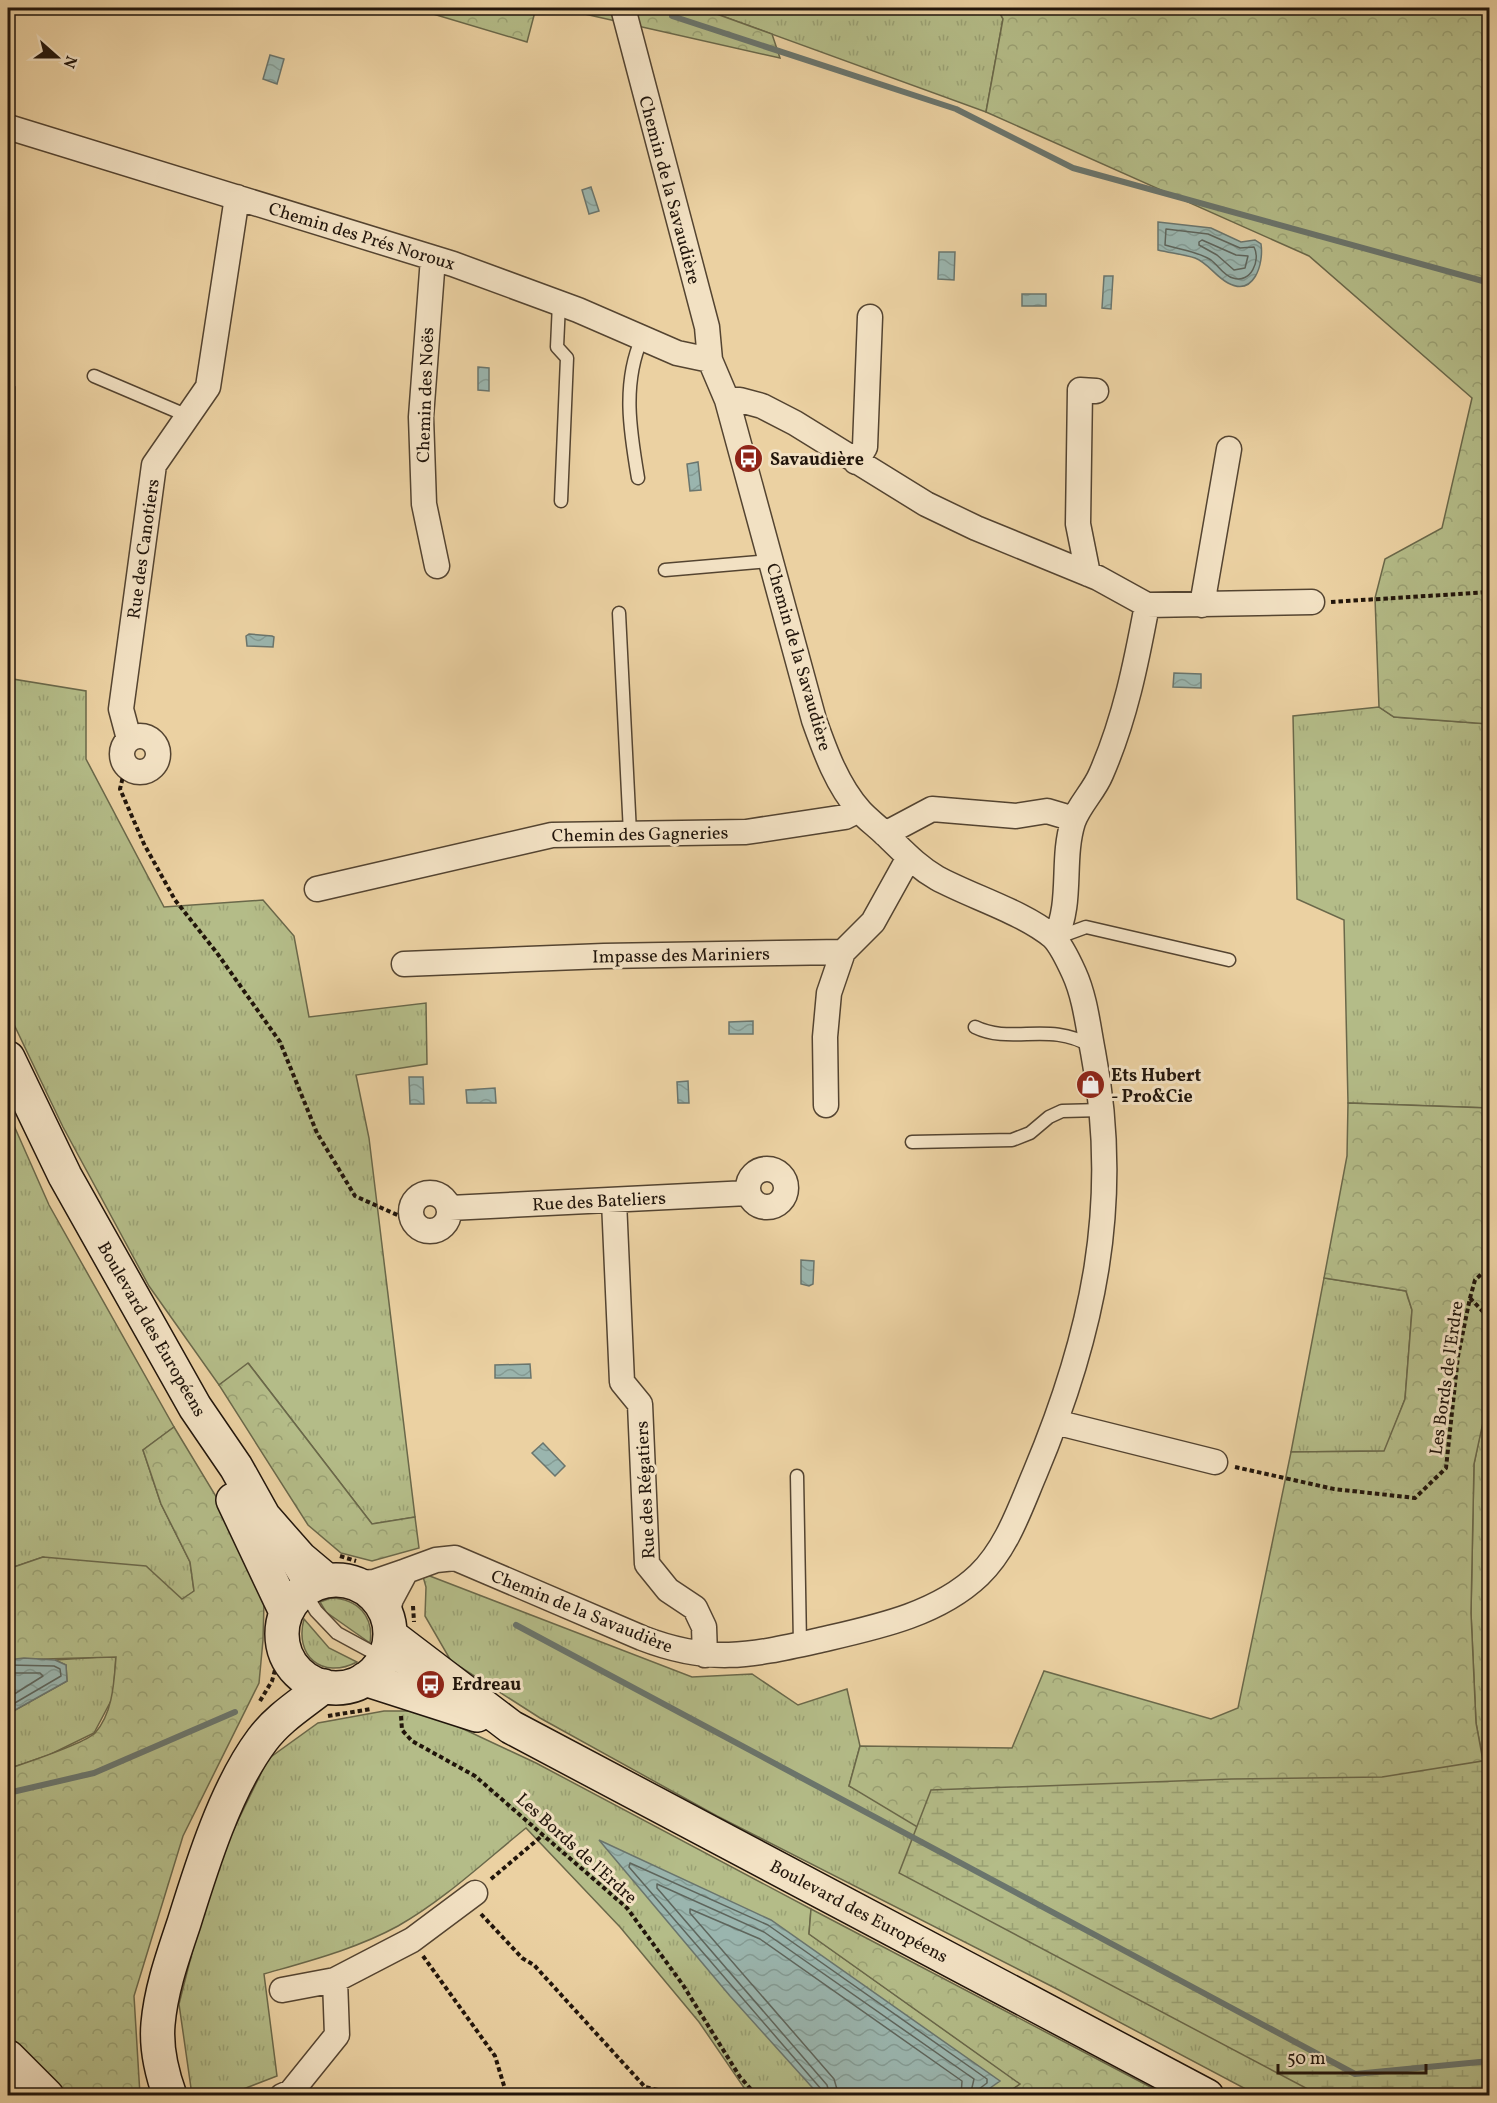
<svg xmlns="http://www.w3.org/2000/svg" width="1497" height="2103" viewBox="0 0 1497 2103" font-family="Vollkorn,serif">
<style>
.grass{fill:url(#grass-tufts);stroke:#6a684a;stroke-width:1.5}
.forest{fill:url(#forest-crowns);stroke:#6a684a;stroke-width:1.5}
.wetland{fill:url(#wetland-marsh);stroke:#6a684a;stroke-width:1.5}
.water{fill:url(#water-waves);stroke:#6a756d;stroke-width:1.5}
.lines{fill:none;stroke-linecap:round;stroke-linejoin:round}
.shore{stroke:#5e655c;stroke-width:1.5}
.stream{stroke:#6a756d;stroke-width:6}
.service-casing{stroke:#544431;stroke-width:15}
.minor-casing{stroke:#544431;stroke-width:27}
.secondary-casing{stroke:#21150b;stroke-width:36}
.path{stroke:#21150b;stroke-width:4;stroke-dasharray:4.5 3;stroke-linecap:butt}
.service{stroke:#f2e1c3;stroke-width:12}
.minor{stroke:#f2e1c3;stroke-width:24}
.secondary{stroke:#f2e1c3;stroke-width:33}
.labels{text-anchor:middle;stroke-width:6;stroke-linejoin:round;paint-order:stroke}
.street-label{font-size:18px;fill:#21150b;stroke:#f2e1c3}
.poi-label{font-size:18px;font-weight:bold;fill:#21150b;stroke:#f2e1c3;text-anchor:start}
</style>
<defs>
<pattern id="grass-tufts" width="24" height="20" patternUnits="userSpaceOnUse" patternTransform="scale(1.5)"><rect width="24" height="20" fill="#b4bc88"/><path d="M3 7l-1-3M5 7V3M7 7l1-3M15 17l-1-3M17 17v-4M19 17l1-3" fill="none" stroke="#9aa174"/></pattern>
<pattern id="forest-crowns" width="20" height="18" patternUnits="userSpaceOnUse" patternTransform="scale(1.5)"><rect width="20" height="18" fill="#b4bc88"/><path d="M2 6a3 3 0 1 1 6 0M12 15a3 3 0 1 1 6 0" fill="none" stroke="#9aa174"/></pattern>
<pattern id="wetland-marsh" width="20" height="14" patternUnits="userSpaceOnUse" patternTransform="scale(1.5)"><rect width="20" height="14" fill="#b4bc88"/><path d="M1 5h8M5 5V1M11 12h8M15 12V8" fill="none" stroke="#9aa174"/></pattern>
<pattern id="water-waves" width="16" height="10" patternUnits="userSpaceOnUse" patternTransform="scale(1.5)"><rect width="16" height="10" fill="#9ab5ae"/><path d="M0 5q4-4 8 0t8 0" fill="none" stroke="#849b94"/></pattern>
</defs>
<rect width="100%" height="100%" fill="#ebd1a2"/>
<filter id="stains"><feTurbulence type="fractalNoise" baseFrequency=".00333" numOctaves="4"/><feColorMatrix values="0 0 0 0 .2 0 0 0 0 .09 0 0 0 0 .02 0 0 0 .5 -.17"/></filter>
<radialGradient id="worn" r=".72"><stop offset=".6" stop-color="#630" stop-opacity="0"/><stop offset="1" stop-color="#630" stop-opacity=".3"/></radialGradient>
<!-- grass -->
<path class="grass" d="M 700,8 L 997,8 L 1003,19 L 986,112 Z
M 8,386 L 15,387 L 13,679 L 86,691 L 86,759 L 164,907 L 263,900 L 294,936 L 309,1017 L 426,1003 L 427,1064 L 356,1075 L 369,1138 L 415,1517 L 372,1524 L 249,1364 L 219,1385 L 149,1286 L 63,1127 L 8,1012 Z
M 1379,707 L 1394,717 L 1489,724 L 1489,1108 L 1348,1103 L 1344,920 L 1297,899 L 1293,716 Z
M 8,1112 L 49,1205 L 174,1427 L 143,1450 L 161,1504 L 190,1562 L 194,1591 L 183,1600 L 43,1557 L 8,1569 Z
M 1324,1278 L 1406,1291 L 1412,1310 L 1405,1399 L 1385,1451 L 1291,1452 Z
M 1489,1390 L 1490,1775 L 1486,1777 L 1476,1723 L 1471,1613 L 1474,1464 Z
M 422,1573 L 692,1677 L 752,1674 L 798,1705 L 847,1689 L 860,1746 L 849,1786 L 1489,2095 L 1257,2095 L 1057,1989 L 717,1816 L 540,1718 L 451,1661 L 425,1616 L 426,1587 Z
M 331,1598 C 358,1599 374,1616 370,1643 L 326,1612 L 320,1602 Z
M 304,1619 L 329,1648 L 357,1662 C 322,1680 294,1656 304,1619 Z
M 116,1656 L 113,1697 L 94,1733 L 49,1755 L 8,1769 L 8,1714 L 67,1681 L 66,1665 L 55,1660 Z
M 384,1711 L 425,1711 L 536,1763 L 811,1909 L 809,1934 L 1021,2084 L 1004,2096 L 749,2095 L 699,2022 L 620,1927 L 526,1828 C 485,1861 444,1900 398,1926 C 356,1949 309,1961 264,1974 L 277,2076 L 228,2095 L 192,2095 L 179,2004 L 212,1874 L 268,1759 L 318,1723 Z"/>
<!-- forest -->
<path class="forest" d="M 413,8 L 536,8 L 527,42 Z
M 558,8 L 700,8 L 772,34 L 780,58 Z
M 997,8 L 1489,8 L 1489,724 L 1394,717 L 1379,707 L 1375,598 L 1385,559 L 1442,528 L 1472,398 L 1309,256 L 986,112 L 1003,19 Z
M 1348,1103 L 1489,1108 L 1490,1390 L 1474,1464 L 1471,1613 L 1476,1723 L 1486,1777 L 954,1849 L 849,1786 L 860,1746 L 1012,1748 L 1044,1671 L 1211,1719 L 1238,1708 L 1291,1452 L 1384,1451 L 1405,1399 L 1412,1310 L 1406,1291 L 1324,1278 L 1347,1156 Z
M 248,1363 L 372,1524 L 415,1517 L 419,1548 L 372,1561 L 341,1553 L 308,1525 L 219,1385 Z
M 174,1427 L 220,1503 L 264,1602 L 263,1640 L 259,1683 L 183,1836 L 134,1996 L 140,2095 L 64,2095 L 8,2038 L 8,1769 C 25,1763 84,1744 95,1733 C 113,1713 114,1682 116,1657 L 8,1660 L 8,1569 L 43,1557 L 146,1566 L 182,1599 L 194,1591 L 190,1562 L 161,1504 L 143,1450 Z
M 811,1909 L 1158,2091 L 1167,2095 L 1004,2095 L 1020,2084 L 809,1934 Z"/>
<!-- wetland -->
<path class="wetland" d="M 1489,1760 L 1489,2095 L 1319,2095 L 899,1873 L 931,1790 L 1231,1779 L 1382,1777 Z"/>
<!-- water -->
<path class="water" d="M 270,55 L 284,59 L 277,84 L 263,79 Z
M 591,187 L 599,211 L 589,214 L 582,190 Z
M 1158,222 L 1211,228 L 1241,242 L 1255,240 L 1261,244 C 1264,264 1254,297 1228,283 C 1215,276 1208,263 1195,258 C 1183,254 1170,253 1158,250 Z
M 939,252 L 955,252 L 954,280 L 938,279 Z
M 1104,276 L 1113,276 L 1111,309 L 1102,308 Z
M 1022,294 L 1046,294 L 1046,306 L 1022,306 Z
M 478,367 L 489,368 L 489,391 L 478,390 Z
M 698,462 L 701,490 L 690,491 L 687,464 Z
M 249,634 L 272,636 L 274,637 L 273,647 L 247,646 L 246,636 Z
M 1174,673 L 1201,674 L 1201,688 L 1173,687 Z
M 753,1021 L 753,1034 L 729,1034 L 729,1022 Z
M 409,1077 L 423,1077 L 424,1104 L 410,1104 Z
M 688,1081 L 689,1103 L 678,1103 L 677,1082 Z
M 495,1088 L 496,1103 L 467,1103 L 466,1090 Z
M 801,1260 L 814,1261 L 813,1284 L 809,1286 L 801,1284 Z
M 530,1364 L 531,1378 L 495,1378 L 495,1365 Z
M 543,1443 L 565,1466 L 555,1476 L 532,1453 Z
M 24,1658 L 55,1660 L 66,1665 L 67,1681 L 8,1714 L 8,1660 Z
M 599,1840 L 771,1920 L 1000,2081 L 980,2095 L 819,2095 L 730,1996 Z"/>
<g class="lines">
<!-- shore -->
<path class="shore" d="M 1166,229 L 1208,234 L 1240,248 L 1254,247 C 1261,260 1251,284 1233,278 C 1224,276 1218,265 1211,260 C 1197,251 1181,250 1165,245 Z
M 1202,240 L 1236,255 L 1248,256 L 1245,268 L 1234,270 L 1217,255 L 1199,245 L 1199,242 Z
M 8,1665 L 54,1666 L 60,1669 L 61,1676 L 8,1707
M 8,1673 L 40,1673 L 43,1676 L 8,1698
M 823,2096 L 821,2089 L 629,1867 L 630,1863 L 768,1925 L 987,2079 L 987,2083 L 979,2089 L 978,2096
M 830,2096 L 827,2085 L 657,1888 L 657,1884 L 764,1932 L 974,2079 L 970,2096
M 839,2096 L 834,2079 L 690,1913 L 690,1909 L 760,1939 L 962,2081 L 961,2096"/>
<!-- stream -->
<path class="stream" d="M 672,16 L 956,109 L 1073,168 L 1490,283
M 516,1625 L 1355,2074 L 1490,2061
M 8,1793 L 94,1773 L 235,1712"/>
<defs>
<path id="service" d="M 559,303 L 557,347 L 567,358 L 561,501
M 94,376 L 188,416
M 638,478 C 630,431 622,383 642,338
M 665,570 L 771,561
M 619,613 L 630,833
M 1056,938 L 1086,927 L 1229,960
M 975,1027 C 1012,1045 1049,1021 1091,1046
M 912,1142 L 1012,1140 L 1030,1133 L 1049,1117 L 1062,1111 L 1102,1110
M 797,1476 L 800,1644
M 284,1559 L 316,1611 L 337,1633 L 431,1684"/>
<path id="minor" d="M 8,127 L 453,264 L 578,310 L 677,353 L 710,360
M 433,258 L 421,417 L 424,504 L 437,566
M 727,400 L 740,400 L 762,406 L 795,423 L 926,504 L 976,528 L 1098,578 L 1147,605 L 1312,602
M 856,462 L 865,447 L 870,317
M 1088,574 L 1078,524 L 1080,390 L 1096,391
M 1202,605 L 1229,449
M122 754a18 18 0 1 1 36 0a18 18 0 1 1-36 0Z
M 129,739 L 121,709 L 154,465 L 208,387 L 237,197
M 885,834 L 932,809 L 1016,816 L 1047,811 L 1074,819
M 317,889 L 552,835 L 746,832 L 845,817 L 859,810
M 1055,939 C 1073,902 1061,860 1073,822 C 1079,805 1094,791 1101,774 C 1125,719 1136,664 1147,605
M 404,964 L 604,956 L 843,952 L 873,922 L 908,859
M 826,1105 L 825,1037 L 829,993 L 843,952
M748 1188a19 19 0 1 1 38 0a19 19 0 1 1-38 0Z
M411 1212a19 19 0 1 1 38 0a19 19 0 1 1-38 0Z
M 614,1201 L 622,1382 L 640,1404 L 647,1564 L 668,1590 L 695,1608 L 704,1627 L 705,1655
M 450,1208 L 748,1193
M 1055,1422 L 1215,1462
M 406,1571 L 436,1560 L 455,1558 L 642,1638 C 709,1664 749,1656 816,1641 C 872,1628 936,1616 979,1575 C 1007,1548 1020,1508 1035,1473 C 1093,1335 1122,1202 1093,1052 C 1088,1026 1085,997 1074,973 C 1069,962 1061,945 1053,937 C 1023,912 972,897 937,878 C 916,866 902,850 885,834 C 877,826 867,819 860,811 C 837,785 825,751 814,720 L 727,400 L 710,360 L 707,327 L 623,8
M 359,1583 L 374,1582 L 406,1571 L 391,1599 L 387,1614
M 282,1990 L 335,1980 L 412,1940 L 475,1893
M 282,2096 L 291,2092 L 337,2035 L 335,1980"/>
<path id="secondary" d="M 8,1058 L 65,1176 L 195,1407 L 236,1467 L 264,1517 L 300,1558 L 325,1579
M 233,1500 L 286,1612
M282 1634a54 54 0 1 1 108 0a54 54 0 1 1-108 0Z
M 390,1635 L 511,1727 L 1207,2096
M 365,1679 L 477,1715
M 8,2057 L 47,2096
M 170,2096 C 162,2074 156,2047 158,2024 C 161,1989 173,1956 184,1923 C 202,1865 226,1788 262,1740 C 278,1718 303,1703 324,1686"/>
</defs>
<!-- service casing -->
<use href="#service" class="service-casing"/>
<!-- minor casing -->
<use href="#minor" class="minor-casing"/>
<!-- secondary casing -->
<use href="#secondary" class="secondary-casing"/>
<!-- path -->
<path class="path" d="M 1331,602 L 1490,592
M 126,764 L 120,789 L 144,844 L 175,900 L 217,953 L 280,1042 L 317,1133 L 355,1196 L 413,1222
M 8,1022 L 12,1032
M 1470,1298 L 1490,1319
M 1235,1467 L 1334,1489 L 1415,1498 L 1446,1468 L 1458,1356 L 1470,1298 L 1475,1280 L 1490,1266
M 340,1556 L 356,1561
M 413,1606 L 414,1622
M 260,1701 L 272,1681 L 282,1644
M 328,1716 L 371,1709
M 401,1716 L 402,1730 L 412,1741 L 475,1776 L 627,1908 L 683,1985 L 740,2077 L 757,2096
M 491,1879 L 543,1835
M 481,1914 L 522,1958 L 534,1965 L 645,2087 L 658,2090 L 662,2096
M 423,1956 L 495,2056 L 505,2089 L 510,2096"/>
<!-- service -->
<use href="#service" class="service"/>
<!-- minor -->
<use href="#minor" class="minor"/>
<!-- secondary -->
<use href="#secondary" class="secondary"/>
</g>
<!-- icons -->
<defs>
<symbol id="bus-disc" viewBox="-11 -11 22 22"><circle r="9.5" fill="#8f2418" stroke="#f2e1c3"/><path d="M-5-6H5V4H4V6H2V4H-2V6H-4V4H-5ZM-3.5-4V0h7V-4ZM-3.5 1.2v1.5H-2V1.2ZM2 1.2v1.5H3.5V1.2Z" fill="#fff"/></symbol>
<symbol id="shop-disc" viewBox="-11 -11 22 22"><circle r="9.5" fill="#8f2418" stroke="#f2e1c3"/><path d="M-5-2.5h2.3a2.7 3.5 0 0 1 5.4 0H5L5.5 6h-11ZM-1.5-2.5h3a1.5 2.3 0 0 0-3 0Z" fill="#fff"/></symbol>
</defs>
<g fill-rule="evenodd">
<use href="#bus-disc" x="732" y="442" width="33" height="33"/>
<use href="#shop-disc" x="1074" y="1068" width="33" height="33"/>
<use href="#bus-disc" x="414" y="1668" width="33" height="33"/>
</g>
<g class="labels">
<!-- street labels -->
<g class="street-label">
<text transform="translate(670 190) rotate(75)" y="6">Chemin de la Savaudière</text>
<text transform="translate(362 236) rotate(17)" y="6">Chemin des Prés Noroux</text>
<text transform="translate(425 395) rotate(-88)" y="6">Chemin des Noës</text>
<text transform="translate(143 549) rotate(-82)" y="6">Rue des Canotiers</text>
<text transform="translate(799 657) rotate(74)" y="6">Chemin de la Savaudière</text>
<text transform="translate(640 834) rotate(-1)" y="6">Chemin des Gagneries</text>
<text transform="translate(681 955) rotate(-1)" y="6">Impasse des Mariniers</text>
<text transform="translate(599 1201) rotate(-3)" y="6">Rue des Bateliers</text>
<text transform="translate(152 1329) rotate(60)" y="6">Boulevard des Européens</text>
<text transform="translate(1446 1378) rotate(-82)" y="6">Les Bords de l'Erdre</text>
<text transform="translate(645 1490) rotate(-93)" y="6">Rue des Régatiers</text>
<text transform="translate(582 1611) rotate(22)" y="6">Chemin de la Savaudière</text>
<text transform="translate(577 1848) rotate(42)" y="6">Les Bords de l'Erdre</text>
<text transform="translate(859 1911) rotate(28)" y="6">Boulevard des Européens</text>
</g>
<!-- poi labels -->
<g class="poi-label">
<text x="770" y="465">Savaudière</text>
<text x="1111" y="1081">Ets Hubert<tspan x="1111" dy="21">- Pro&amp;Cie</tspan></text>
<text x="452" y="1690">Erdreau</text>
</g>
</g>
<!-- margin -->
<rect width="1497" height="2103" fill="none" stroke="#ebd1a2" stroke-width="30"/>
<rect x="9" y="9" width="1479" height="2085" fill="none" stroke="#21150b" stroke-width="3"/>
<rect x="15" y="15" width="1467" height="2073" fill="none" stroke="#21150b" stroke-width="1.5"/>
<!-- north arrow -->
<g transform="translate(57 57) rotate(111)" stroke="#f2e1c3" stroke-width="4.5" paint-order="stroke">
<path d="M0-4.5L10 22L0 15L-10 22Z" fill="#21150b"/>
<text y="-9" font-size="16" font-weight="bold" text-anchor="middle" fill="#21150b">N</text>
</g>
<!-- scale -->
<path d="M1278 2064v9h148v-9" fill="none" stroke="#21150b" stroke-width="3"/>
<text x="1287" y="2064" font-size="18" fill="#21150b" stroke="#f2e1c3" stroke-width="4.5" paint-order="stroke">50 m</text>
<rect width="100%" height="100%" filter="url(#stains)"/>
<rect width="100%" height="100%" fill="url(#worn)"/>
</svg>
